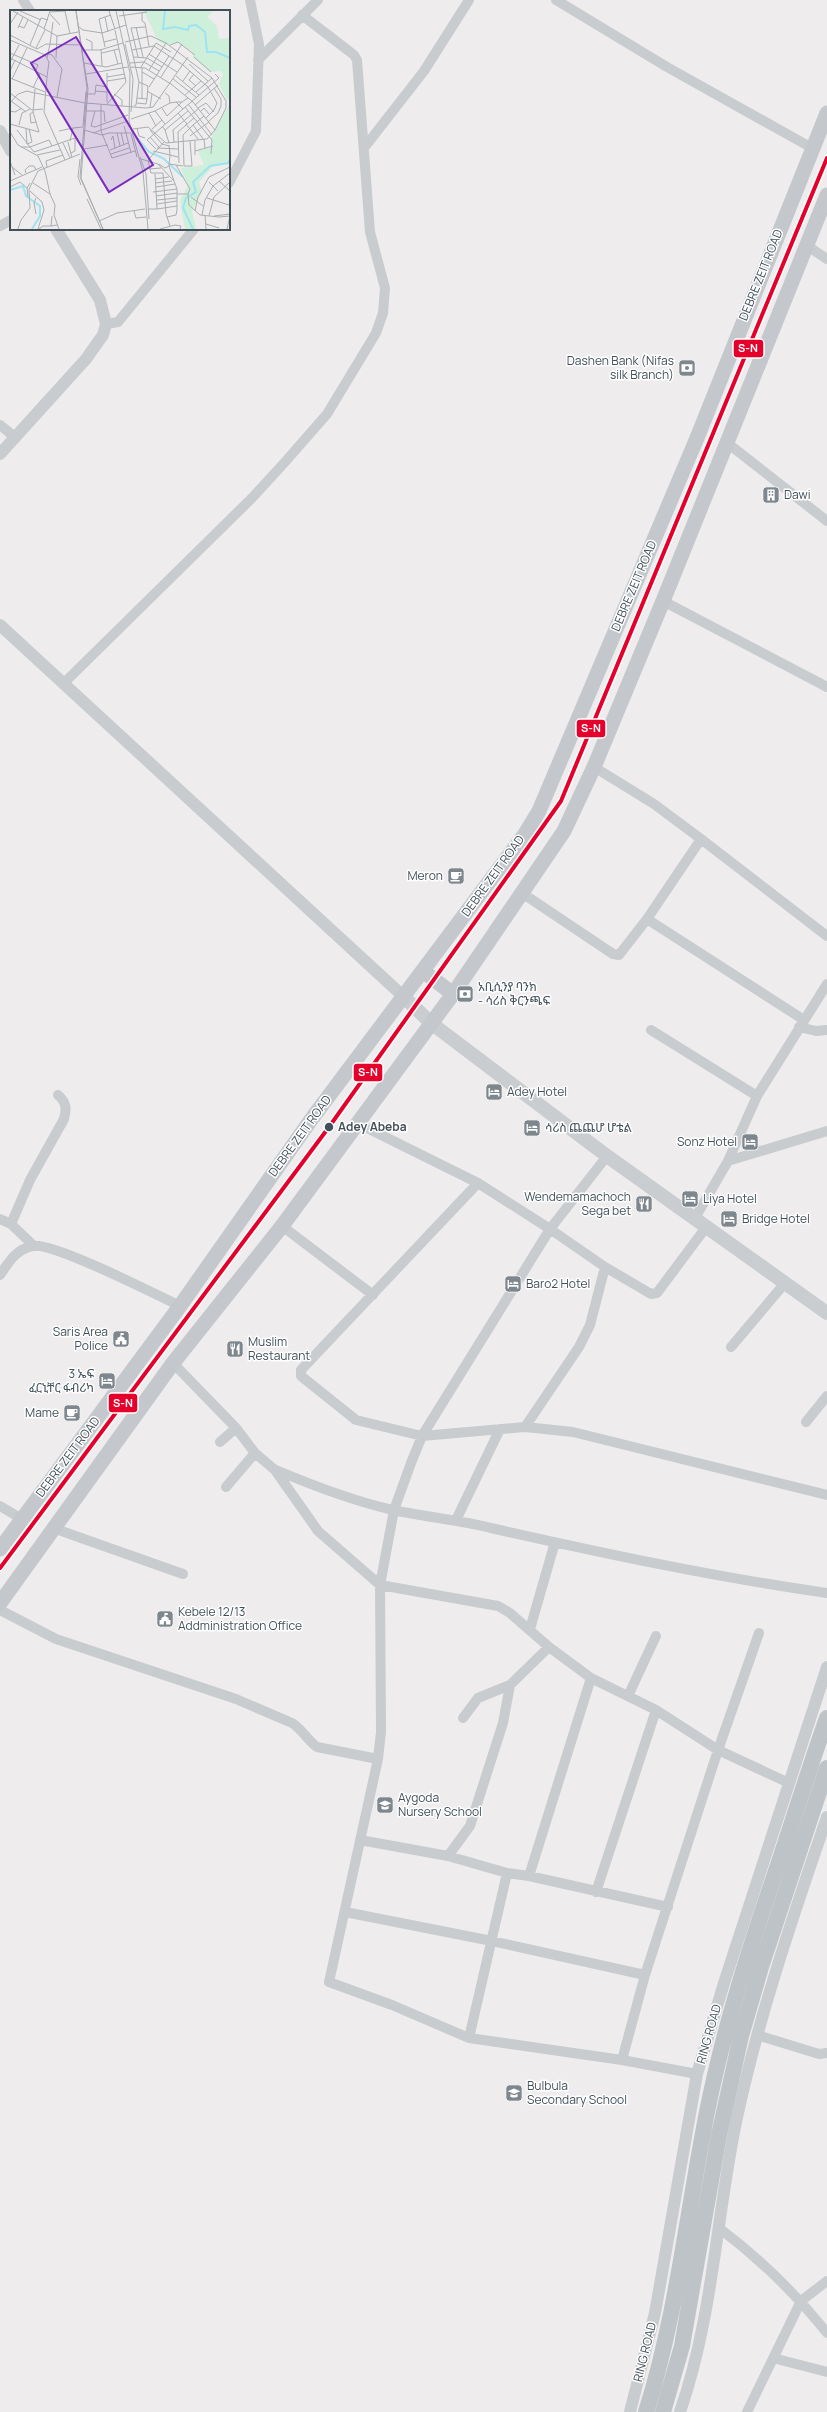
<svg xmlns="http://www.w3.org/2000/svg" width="827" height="2412" viewBox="0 0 827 2412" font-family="Manrope,'Noto Sans Ethiopic',sans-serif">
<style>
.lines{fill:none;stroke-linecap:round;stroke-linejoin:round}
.minor{stroke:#c8ccce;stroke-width:10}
.tertiary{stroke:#c8ccce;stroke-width:12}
.secondary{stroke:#c9cdd0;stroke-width:14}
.primary{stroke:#c4c8cc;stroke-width:15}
.trunk{stroke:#bec3c8;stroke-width:16}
.rail-1-casing{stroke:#fff;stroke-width:7}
.rail-1{stroke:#e4002b;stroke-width:4}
.stop-dot{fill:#42505a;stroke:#fff;stroke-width:1.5}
.labels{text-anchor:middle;stroke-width:3;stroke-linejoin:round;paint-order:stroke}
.street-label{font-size:12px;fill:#42505a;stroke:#fff}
.poi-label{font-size:12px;fill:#42505a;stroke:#fff;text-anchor:start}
.stop-label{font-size:12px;font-weight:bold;fill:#42505a;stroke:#fff;text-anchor:start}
.inset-river{fill:none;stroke:#9ee3f2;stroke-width:2}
.inset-road{fill:none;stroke:#a9aeb2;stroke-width:1}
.view{fill:#7b2cbf;fill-opacity:0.15;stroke:#7b2cbf;stroke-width:2}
.inset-edge{fill:none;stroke:#42505a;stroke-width:2}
.line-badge{stroke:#fff;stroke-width:1.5}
.badge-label{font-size:11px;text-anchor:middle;font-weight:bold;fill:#fff}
</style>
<rect width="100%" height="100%" fill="#eeecec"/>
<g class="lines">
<!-- minor -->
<path class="minor" d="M 23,0 L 30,11
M 556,0 L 667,67 L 812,148
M 258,60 L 318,0
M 364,148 L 424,71 L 469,0
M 229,183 L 256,131 L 259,44 L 250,0
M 0,226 L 11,220
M 806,245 L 827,259
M 106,324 L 118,322 L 194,229
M 0,425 L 16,438
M 726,442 L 827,521
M 663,601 L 827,687
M 64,683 L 253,497 L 285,462 L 327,414 L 376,333 L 383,313 L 385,288 L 370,232 L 357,60 L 354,55 L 302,15
M 594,767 L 654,804 L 701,839
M 522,893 L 613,954 L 619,955 L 647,919 L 701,839 L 827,936
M 647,919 L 804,1020
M 799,1027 L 816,1031 L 827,1030
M 651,1030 L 757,1096
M 357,1123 L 478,1183 L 550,1229 L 605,1267 L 590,1325 L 579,1347 L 525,1427
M 607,1156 L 550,1229 L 422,1436 L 411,1463 L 394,1510 L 380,1585 L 381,1732 L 378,1759 L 329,1982 L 392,2005 L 469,2038 L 622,2060 L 697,2074
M 728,1161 L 757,1096 L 827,984
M 478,1183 L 301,1370 L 301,1376 L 356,1420 L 422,1436 L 525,1427 L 573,1432 L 827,1495
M 695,1218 L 728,1161 L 827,1131
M 0,1219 L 11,1224 L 34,1246
M 11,1224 L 30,1180 L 64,1119 C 67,1108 66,1102 58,1095
M 282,1226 L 373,1295
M 605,1267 L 651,1294 L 657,1293 L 707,1226
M 0,1275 C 9,1262 16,1249 33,1246 C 53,1242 157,1295 180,1306
M 731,1347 L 785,1283
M 173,1363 L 236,1428 L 255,1453 L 275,1470 L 318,1531 L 380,1585 L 498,1606 L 510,1613 L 549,1647 L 591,1678 L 656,1710 L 718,1750 L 645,1975 L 622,2060
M 806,1422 L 827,1396
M 220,1442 L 236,1428
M 276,1470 C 314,1486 353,1501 393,1510 C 425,1517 459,1520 491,1528 C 602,1553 714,1577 827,1593
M 226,1487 L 255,1453
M 0,1506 L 22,1519
M 456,1520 L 500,1429
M 53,1528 L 183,1574
M 0,1610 L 56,1639 L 236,1699 L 292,1723 C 302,1729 307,1740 317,1747 L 378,1759
M 530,1629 L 555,1542
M 759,1633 L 718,1750 L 789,1783
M 510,1685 L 549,1647
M 628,1696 L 656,1636
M 360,1840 L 448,1856 L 507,1873 L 529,1876 L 668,1907
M 448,1856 L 470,1826 L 503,1723 L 510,1685 L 478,1698 L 463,1718
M 529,1876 L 591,1678
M 596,1892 L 656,1710
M 345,1912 L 492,1941 L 645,1975
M 757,2035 L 819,2054 L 827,2053
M 469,2038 L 507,1873
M 719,2228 C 759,2258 796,2294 827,2333
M 773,2358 L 827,2372
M 747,2412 L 801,2301 L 827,2281"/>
<!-- tertiary -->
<path class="tertiary" d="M 0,131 L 11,151
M 0,454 L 86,359 L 103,335 L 106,324 L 100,300 L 56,229
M 0,625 L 404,997
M 630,2412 L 655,2313 L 697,2074 L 724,1983 L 827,1667
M 680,2412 C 712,2320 716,2222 735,2127 C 757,2021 792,1919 827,1817"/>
<!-- secondary -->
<path class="secondary" d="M 404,997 L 431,1023 L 607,1156 L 827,1313"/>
<!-- primary -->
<path class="primary" d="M 423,971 L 453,994
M 0,1549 L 180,1306 L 313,1117 L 525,834 L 539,811 L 697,438 L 827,113
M 0,1603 L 173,1363 L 282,1226 L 453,994 L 564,831 L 594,767 L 663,601 L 827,195"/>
<!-- trunk -->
<path class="trunk" d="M 646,2412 C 677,2314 687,2212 707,2112 C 724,2026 751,1944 779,1862 C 795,1814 810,1766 827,1718
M 663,2412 L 682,2346 L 719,2135 L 741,2036 L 761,1967 L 827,1768"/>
<defs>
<path id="rail-1" d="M 0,1568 L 329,1127 L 561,801 L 827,158"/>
</defs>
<!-- rail-1 casing -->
<use href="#rail-1" class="rail-1-casing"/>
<!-- rail-1 -->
<use href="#rail-1" class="rail-1"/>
</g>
<!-- icons -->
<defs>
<symbol id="bank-square" viewBox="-11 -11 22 22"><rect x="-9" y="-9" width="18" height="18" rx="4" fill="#7e878d" stroke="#fff"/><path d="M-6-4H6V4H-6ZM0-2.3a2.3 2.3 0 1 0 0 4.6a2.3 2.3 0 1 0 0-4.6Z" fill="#fff"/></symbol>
<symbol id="building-square" viewBox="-11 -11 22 22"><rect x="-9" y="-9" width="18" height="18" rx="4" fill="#7e878d" stroke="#fff"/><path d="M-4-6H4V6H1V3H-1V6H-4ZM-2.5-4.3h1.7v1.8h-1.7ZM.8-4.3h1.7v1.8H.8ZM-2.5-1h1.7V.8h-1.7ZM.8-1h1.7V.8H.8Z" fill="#fff"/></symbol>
<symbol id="cafe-square" viewBox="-11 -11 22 22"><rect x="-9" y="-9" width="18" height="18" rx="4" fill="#7e878d" stroke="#fff"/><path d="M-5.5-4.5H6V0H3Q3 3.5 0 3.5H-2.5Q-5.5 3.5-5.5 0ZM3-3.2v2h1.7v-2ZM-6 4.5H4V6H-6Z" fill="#fff"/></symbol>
<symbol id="hotel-square" viewBox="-11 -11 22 22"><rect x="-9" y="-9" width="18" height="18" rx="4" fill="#7e878d" stroke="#fff"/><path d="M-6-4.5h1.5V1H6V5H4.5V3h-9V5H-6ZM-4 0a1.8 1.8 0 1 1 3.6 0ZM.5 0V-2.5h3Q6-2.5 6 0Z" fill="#fff"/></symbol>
<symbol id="restaurant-square" viewBox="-11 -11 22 22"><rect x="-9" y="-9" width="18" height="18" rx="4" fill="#7e878d" stroke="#fff"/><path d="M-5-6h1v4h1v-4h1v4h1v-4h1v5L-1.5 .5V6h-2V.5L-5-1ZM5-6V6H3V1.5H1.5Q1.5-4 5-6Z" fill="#fff"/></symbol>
<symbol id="civic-square" viewBox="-11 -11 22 22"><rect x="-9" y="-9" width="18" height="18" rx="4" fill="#7e878d" stroke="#fff"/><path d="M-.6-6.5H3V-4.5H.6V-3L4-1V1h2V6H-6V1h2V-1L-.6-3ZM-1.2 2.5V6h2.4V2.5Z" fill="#fff"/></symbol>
<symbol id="university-square" viewBox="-11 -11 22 22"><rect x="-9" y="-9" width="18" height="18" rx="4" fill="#7e878d" stroke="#fff"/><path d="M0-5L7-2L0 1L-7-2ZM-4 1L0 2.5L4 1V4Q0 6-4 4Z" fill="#fff"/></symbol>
<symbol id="school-square" viewBox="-11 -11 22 22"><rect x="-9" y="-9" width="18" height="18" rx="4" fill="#7e878d" stroke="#fff"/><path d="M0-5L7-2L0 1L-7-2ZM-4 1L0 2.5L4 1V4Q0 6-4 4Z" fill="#fff"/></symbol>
</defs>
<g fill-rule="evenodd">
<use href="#bank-square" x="677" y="358" width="20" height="20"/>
<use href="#building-square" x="761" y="485" width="20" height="20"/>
<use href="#cafe-square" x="446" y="866" width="20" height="20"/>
<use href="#bank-square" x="455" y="984" width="20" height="20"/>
<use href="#hotel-square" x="484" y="1082" width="20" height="20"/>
<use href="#hotel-square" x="522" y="1118" width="20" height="20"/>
<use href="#hotel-square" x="740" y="1132" width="20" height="20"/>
<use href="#hotel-square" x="680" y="1189" width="20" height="20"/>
<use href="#restaurant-square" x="634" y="1194" width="20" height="20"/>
<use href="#hotel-square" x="719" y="1209" width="20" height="20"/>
<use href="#hotel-square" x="503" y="1274" width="20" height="20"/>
<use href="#civic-square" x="111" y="1329" width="20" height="20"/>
<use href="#restaurant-square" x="225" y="1339" width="20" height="20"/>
<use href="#hotel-square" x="97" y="1371" width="20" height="20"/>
<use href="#cafe-square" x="62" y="1403" width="20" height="20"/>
<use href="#civic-square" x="155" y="1609" width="20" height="20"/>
<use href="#university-square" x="375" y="1795" width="20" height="20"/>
<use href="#school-square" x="504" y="2083" width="20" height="20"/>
</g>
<!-- markers -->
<circle class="stop-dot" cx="329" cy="1127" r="5"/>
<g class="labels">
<!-- street labels -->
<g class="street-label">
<text transform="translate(761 275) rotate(-68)" y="4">DEBRE ZEIT ROAD</text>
<text transform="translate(634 586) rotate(-67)" y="4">DEBRE ZEIT ROAD</text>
<text transform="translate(493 876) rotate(-54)" y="4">DEBRE ZEIT ROAD</text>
<text transform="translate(300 1136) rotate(-54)" y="4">DEBRE ZEIT ROAD</text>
<text transform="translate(68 1457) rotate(-53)" y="4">DEBRE ZEIT ROAD</text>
<text transform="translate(709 2034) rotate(-74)" y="4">RING ROAD</text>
<text transform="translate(645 2352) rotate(-76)" y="4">RING ROAD</text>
</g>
<!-- poi labels -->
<g class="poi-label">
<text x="674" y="365" text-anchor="end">Dashen Bank (Nifas<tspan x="674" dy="14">silk Branch)</tspan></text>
<text x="784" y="499">Dawi</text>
<text x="443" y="880" text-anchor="end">Meron</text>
<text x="478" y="991">አቢሲንያ ባንክ<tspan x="478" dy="14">- ሳሪስ ቅርንጫፍ</tspan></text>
<text x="507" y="1096">Adey Hotel</text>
<text x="545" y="1132">ሳሪስ ጨጨሆ ሆቴል</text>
<text x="737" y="1146" text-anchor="end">Sonz Hotel</text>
<text x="631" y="1201" text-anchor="end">Wendemamachoch<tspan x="631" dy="14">Sega bet</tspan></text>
<text x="703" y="1203">Liya Hotel</text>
<text x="742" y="1223">Bridge Hotel</text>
<text x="526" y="1288">Baro2 Hotel</text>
<text x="108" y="1336" text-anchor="end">Saris Area<tspan x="108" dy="14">Police</tspan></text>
<text x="248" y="1346">Muslim<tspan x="248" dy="14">Restaurant</tspan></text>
<text x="94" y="1378" text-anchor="end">3 ኤፍ<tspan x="94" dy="14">ፈርኒቸር ፋብሪካ</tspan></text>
<text x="59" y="1417" text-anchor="end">Mame</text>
<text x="178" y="1616">Kebele 12/13<tspan x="178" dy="14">Addministration Office</tspan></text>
<text x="398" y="1802">Aygoda<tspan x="398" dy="14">Nursery School</tspan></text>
<text x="527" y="2090">Bulbula<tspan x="527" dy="14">Secondary School</tspan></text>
</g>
<!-- stop labels -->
<g class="stop-label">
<text x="338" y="1131">Adey Abeba</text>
</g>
</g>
<!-- overview -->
<g transform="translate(10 10)">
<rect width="220" height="220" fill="#eeecec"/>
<path d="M 134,1 L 203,1 L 197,7 L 207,16 L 209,29 L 220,28 L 220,90 L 217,90 L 209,73 L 213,65 L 211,61 L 201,62 L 183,47 L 182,41 L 168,32 L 156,35 L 148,31 ZM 220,93 L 220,154 L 203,156 L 189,172 L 192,182 L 182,201 L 186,219 L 175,219 L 170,191 L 178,176 L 171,158 L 194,155 L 188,141 L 203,136 L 201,128 Z" fill="#ceefd9"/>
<path class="inset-river" d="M 155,1 L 153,19 L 165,17 L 178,20 L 179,16 L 186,15 L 195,22 L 197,42 L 206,42 L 220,48M 126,127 L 139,142 L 153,148 L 173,167M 0,180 L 13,176 L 16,186 L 30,196 L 30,206 L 22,219M 183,219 L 173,198 L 176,188 L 186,182 L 183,172 L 200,156 L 218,153 L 220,149"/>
<path class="inset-road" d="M 3,1 L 47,26 L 68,22M 10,1 L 31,10M 55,1 L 60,24M 66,1 L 78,79 L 71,168 L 93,219M 66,1 L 77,78 L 70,167 L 93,219M 99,1 L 105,19M 106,1 L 120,63 L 119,111 L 133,162 L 138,219M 113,1 L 129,72 L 126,95 L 124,96M 40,2 L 55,1M 132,2 L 132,11 L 135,13 L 139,36M 40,4 L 50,15M 109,6 L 137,2M 95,7 L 98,22M 0,14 L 8,2M 9,16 L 14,18 L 18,10M 69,17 L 73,20 L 92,23 L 116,15M 126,17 L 133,47M 8,18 L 13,7M 34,19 L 40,1M 0,25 L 27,39M 76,29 L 82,32 L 82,40M 0,30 L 35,45 L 39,52 L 37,67M 94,32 L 106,29M 115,32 L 141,26 L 156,33 L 202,68 L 216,91 L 216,98 L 205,120 L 197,129 L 156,133 L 138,117 L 123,119M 40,34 L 43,12M 115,34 L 123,69 L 121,102M 20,35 L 31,8 L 38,10M 160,35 L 168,32 L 185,45M 95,37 L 89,9 L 101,5M 26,38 L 35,20M 27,39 L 36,34 L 69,35M 91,39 L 92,56M 72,40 L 90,40 L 113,33M 122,40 L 144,36 L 173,55 L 198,77 L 207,93 L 204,100 L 196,108M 0,43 L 28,55 L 26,60M 92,43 L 104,40M 38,44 L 42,45 L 52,59 L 47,87M 139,44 L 167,62M 124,47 L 137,48 L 152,57M 128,47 L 121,18 L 135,17M 184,47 L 201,62M 0,48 L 37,67 L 34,102 L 55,150M 37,48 L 40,34M 46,48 L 47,26M 0,52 L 9,35M 74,53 L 96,57 L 112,53M 120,53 L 134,52 L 149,61M 108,54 L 104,40 L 109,39M 179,54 L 198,71M 158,56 L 172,34M 121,57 L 135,58 L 161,74 L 183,92 L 205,120M 131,57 L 146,33 L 161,42M 139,60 L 156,33M 0,61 L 5,50M 132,62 L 144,69M 97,63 L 97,92M 76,64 L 118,57M 184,64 L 179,70 L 186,76M 166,66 L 189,85M 97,67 L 115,64M 151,67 L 158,56M 0,68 L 35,82M 2,69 L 17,38M 163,69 L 186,87M 97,71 L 116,68M 173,71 L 180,61M 139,77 L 159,46M 23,78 L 30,63M 85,81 L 97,82M 137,81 L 151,89M 186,82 L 202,68M 0,83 L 22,100 L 33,99M 25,83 L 75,93M 155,83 L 159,86 L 160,93M 78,84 L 85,84 L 86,75 L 97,77M 104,84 L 112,90 L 112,96M 175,85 L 191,71M 127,88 L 137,89 L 138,76 L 129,72M 132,89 L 132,57M 1,91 L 16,102M 166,92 L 172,92 L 178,88M 0,93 L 8,84 L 17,81 L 24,83M 76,93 L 136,98 L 143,97 L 178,47M 127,93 L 136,94 L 137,89M 97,94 L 116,72 L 105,20M 178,94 L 202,125M 91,95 L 91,121 L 102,148 L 125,141M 185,95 L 208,75M 140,97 L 142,84M 175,97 L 202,130 L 201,144M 152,98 L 157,106 L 172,92M 188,98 L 196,93 L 204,102M 0,101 L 5,102 L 12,98M 77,101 L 94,101 L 95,112M 85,101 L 81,116 L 85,117 L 118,105M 145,101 L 160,93 L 166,92 L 173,99M 23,102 L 20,104 L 21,113 L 26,112M 190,102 L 194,98 L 199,104M 139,103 L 146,116M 168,103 L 177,114M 194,106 L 183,115 L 194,130 L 195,138M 121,109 L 145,101 L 155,114M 198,112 L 208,103 L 211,96 L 211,89 L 204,78M 0,114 L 29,122 L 23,102 L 25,79M 176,114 L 188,129M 9,115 L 12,103 L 20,99M 73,116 L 76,82M 114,116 L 116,123 L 121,123M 152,116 L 155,120 L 178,101M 16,118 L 17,134M 127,118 L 129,126 L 135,128M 142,119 L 152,110M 7,120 L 20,137 L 39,130 L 42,136 L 65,128 L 65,141 L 61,143M 74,120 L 92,125 L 99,123 L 116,123 L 121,143M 140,120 L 152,134 L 159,136M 155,120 L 159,133M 49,121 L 63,118M 0,122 L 8,135 L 28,146 L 35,161 L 40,184 L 23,173M 83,123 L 118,111M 107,123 L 110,136M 111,123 L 114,135M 121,124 L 127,147M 180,126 L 199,112M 140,127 L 149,137M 101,130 L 103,126 L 105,138M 60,131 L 63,118 L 73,117M 180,131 L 182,156 L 174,156 L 173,125 L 183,115M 185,131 L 185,145M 58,132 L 62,148M 154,132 L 138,150 L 141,163 L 153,163 L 156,204 L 160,216M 164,132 L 163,120 L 188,99M 53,133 L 60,148M 17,134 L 22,132 L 19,119M 11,137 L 20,137 L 24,142 L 42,136M 147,138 L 169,139M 74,139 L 98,135M 146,139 L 137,130 L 209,68 L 205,64M 100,140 L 118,133M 143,141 L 160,145 L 159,135M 185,141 L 203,136M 101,144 L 119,138M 27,145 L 50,140M 130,147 L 136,164 L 139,209M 70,149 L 68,167 L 71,175M 131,149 L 148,154 L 164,171 L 167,179 L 167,200 L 166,205 L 157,207M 0,151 L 5,165M 169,153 L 168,122 L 184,108M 149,154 L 155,158 L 159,156 L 164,171M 159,154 L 173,156M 166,155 L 180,179 L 178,184M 159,156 L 160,145 L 168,147M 2,157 L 12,165M 37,157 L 36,151 L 53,145M 139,159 L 151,158M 16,163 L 15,160 L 19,156 L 24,156 L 26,160M 145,169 L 159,167M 0,171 L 32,157M 209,171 L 220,181M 145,173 L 162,171M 0,177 L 10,172 L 17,178M 146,177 L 165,174M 20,181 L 32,192 L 34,200 L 28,219M 208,181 L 203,176 L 220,163M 143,182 L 167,179M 40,184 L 45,195 L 44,205 L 49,219M 167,184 L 178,184 L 179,195 L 190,205 L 209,207 L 220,206M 146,186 L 167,183M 18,187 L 17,178 L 20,173M 181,187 L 193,196M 197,188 L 219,195 L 220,192M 77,189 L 91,219M 147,190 L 167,188M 147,194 L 167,191M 138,199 L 147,199 L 145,164M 147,199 L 167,196M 124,201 L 126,208 L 136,207M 185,201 L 188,187 L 199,167 L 220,157M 26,204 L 24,193 L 26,188M 192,205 L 195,190 L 203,176 L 199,172M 195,205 L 196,219M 42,206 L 41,216 L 47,215M 199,206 L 204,187 L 220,172M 204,206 L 220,204M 89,211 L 107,203 L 135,199M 196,214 L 209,218M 8,219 L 11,210 L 20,198 L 19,179 L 28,161 L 70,144M 29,219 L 33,216 L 41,216M 150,219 L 165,215 L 171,216 L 170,219M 217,219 L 220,206"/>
<path class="view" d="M 66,27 L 143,155 L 99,182 L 21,53 Z"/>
<rect width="220" height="220" class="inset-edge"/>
</g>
<g class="line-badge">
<rect x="733" y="339" width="31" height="19" rx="4" fill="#e4002b"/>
<rect x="576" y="719" width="30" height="19" rx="4" fill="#e4002b"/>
<rect x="353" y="1063" width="30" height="19" rx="4" fill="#e4002b"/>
<rect x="108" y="1393" width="30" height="20" rx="4" fill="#e4002b"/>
</g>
<g class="badge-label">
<text x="748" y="352">S-N</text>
<text x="591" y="732">S-N</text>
<text x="368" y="1076">S-N</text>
<text x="123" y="1407">S-N</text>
</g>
</svg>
